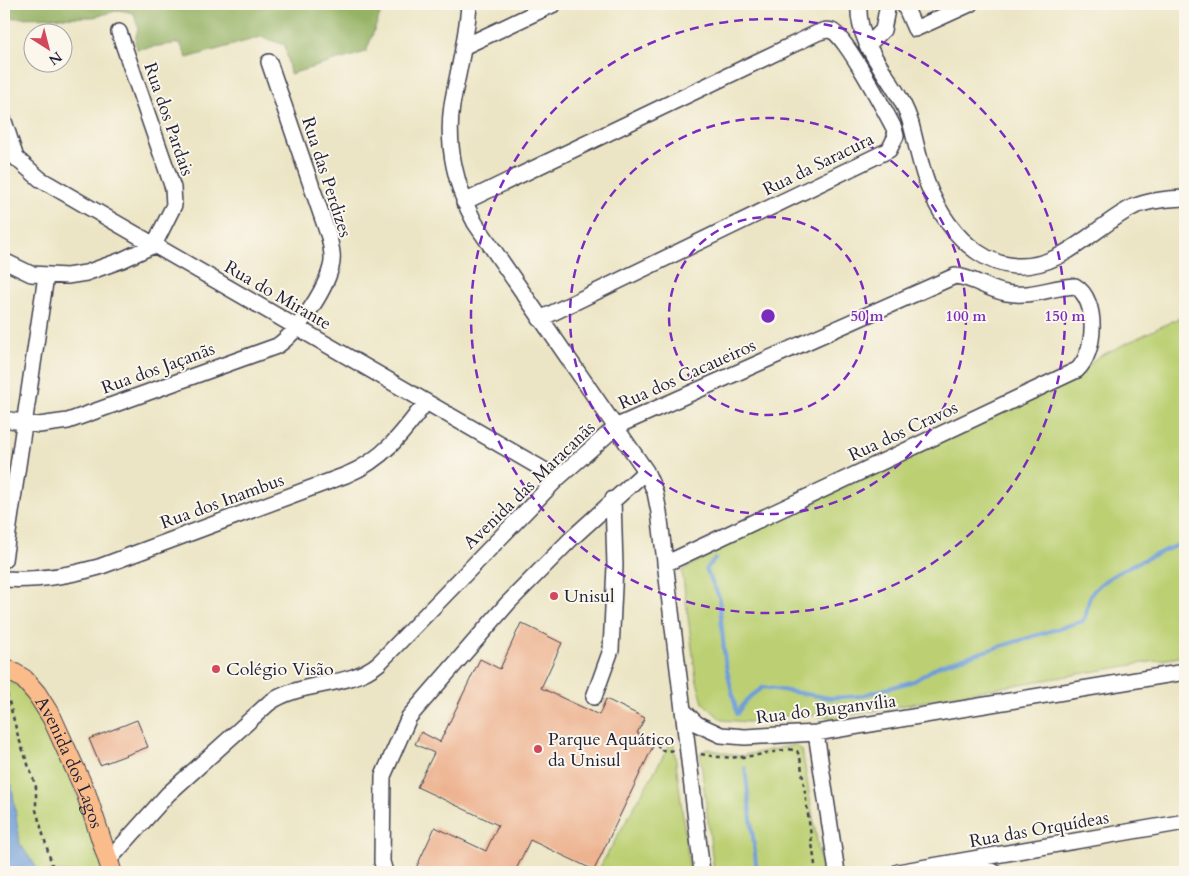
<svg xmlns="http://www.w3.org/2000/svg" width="1189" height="876" viewBox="0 0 1189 876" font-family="Cardo,serif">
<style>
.green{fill:#bcd073;stroke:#6f7957}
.forest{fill:#95b265;stroke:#5c6a50}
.water{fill:#6e9dd7;stroke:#486089}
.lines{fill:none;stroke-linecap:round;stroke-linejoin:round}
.stream{stroke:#6e9dd7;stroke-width:4}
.building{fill:#edb290}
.minor-casing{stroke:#403f50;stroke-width:18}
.major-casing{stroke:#403f50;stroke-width:21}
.path{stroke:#403f50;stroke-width:2.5;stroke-dasharray:4 4;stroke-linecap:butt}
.minor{stroke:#fff;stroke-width:15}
.major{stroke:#f9bc8a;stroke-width:19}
.ring{fill:none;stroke:#7b2cbf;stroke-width:2.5;stroke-dasharray:9 6}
.poi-dot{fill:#d1495b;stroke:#fbf7ec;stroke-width:2}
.labels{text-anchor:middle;stroke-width:4;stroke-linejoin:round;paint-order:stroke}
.street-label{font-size:18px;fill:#22223b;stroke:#fbf7ec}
.poi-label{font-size:18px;fill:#22223b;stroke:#fbf7ec;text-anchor:start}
.centre{fill:#7b2cbf;stroke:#fbf7ec;stroke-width:2.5}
.ring-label{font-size:15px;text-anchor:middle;font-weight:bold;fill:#7b2cbf;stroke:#fbf7ec;stroke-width:4;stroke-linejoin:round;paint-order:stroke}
</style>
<rect width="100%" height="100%" fill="#fbf7ec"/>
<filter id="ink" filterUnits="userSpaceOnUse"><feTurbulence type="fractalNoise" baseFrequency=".02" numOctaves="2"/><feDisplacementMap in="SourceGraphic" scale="10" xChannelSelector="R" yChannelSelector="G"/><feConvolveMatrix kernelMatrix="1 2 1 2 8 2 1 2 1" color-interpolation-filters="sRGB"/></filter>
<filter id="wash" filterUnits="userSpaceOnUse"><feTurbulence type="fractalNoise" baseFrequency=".0096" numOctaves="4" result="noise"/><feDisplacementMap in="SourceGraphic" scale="20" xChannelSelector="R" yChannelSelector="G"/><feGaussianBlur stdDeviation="1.12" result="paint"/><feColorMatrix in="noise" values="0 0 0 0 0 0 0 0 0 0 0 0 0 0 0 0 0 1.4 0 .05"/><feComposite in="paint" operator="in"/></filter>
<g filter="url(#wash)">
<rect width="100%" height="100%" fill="#ece5c5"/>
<!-- green -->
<path class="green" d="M 1185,315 L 1185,656 L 962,694 L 839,718 L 797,714 L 749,722 L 722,720 L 703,703 L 696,678 L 682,571 L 728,542 L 1080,376 L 1096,358 Z
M 4,676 L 24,691 L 39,711 L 73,784 L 104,872 L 4,872 Z
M 673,739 L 690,872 L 597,872 Z
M 795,745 L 802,750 L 822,872 L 714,872 L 700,753 L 707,749 L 740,756 Z"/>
<!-- forest -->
<path class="forest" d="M 4,4 L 384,4 L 366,52 L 290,74 L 285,45 L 261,37 L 187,58 L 180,43 L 137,49 L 135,41 L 138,28 L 134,13 L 119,10 L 94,17 L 4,18 Z"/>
<!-- water -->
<path class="water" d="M 4,770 L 12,786 L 20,844 L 40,872 L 4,872 Z"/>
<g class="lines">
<!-- stream -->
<path class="stream" d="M 715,559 L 706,569 L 719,597 L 725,661 L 737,714
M 737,714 L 746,700 L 763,687 L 830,698 L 860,696 L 914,681 L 940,665 L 1083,621 C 1089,612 1086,604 1091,595 C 1102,574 1163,552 1185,542
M 745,768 L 757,872"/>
</g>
<g id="blocks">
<!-- building -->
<path class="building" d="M 521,623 L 562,643 L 541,688 L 599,715 L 606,699 L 645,718 L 637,733 L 655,742 L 594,870 L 530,840 L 515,872 L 425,872 L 416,868 L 435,827 L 486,851 L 498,825 L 417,787 L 434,753 L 415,744 L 421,732 L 440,742 L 480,659 L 500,669 Z
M 137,720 L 148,747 L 100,765 L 89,739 Z"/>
</g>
</g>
<g filter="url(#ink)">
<use href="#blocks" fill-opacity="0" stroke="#403f50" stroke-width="1"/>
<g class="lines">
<defs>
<path id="minor" d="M 469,4 C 467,39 458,71 452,105 C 446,146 456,188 475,223 L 646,471 L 655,492 L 659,512 L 683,710 L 697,724 L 721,735 L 745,737 L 816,733 L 1185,672
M 859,4 C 856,51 899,81 911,124 C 916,143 920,164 927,183 C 948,237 995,287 1057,257 C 1084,244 1106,221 1133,207 C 1149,200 1168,199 1185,198
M 904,4 L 915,29 L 970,4
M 465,46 L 554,4
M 867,46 L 883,30 L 888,4
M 4,121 L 16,158 L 40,179 L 558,478
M 464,202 L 817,33 C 822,31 826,29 832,31 C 845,35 885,111 894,128 L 896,136 L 889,150 L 540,319
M 4,261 L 31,274 L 67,276 L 86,273 L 122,260 L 154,245 L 174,205 L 173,188 L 119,32
M 4,419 L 39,425 L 68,421 L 277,346 C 297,333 325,291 331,267 C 334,257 331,247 329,237 L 269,62
M 4,560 L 46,276
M 4,579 C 37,581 67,576 99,567 L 346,475 C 383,460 403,433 426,402
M 594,697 L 611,650 L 615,566 L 613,499
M 683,710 L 702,872
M 816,733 L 837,872
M 969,860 L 994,872
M 108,861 L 168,794 L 269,703 C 302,680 348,689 379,663 L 558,478 L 617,426 L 955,276 C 973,277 988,290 1006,293 C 1031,298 1051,287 1075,286 C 1099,300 1096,353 1077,370 L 665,564
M 385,872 L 382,862 L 383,776 L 409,717 L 508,603 L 571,539 L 646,471
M 898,872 L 1185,822"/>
<g id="major">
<path id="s1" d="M 4,667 L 24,679 L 37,694 L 52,718 L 86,793 L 112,872"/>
</g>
</defs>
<!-- minor casing -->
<use href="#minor" class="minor-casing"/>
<!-- major casing -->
<use href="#major" class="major-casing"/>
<!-- path -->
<path class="path" d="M 5,686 L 18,736 L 36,787 L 36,810 L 54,872
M 656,736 L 659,750 L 675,751
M 789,749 L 797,751 L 800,757 L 816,872
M 701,754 C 730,761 755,756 784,750"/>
<!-- minor -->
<use href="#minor" class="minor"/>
<!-- major -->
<use href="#major" class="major"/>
</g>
</g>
<!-- distance rings -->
<g class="ring">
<circle cx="768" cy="316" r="99"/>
<circle cx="768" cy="316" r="198"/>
<circle cx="768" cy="316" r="297"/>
</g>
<!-- markers -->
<g class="poi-dot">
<circle cx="554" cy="596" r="5"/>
<circle cx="216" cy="669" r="5"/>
<circle cx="538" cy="749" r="5"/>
</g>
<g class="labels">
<!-- street labels -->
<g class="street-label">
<text transform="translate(169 119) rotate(71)" y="6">Rua dos Pardais</text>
<text transform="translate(818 164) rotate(-26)" y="6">Rua da Saracura</text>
<text transform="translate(327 177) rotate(72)" y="6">Rua das Perdizes</text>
<text transform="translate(278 295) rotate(30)" y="6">Rua do Mirante</text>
<text transform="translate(158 368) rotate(-20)" y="6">Rua dos Jaçanãs</text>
<text transform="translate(687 374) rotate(-24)" y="6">Rua dos Cacaueiros</text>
<text transform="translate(903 431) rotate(-25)" y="6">Rua dos Cravos</text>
<text transform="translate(529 485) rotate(-44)" y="6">Avenida das Maracanãs</text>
<text transform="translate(222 501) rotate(-20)" y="6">Rua dos Inambus</text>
<text transform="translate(826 709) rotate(-7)" y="6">Rua do Buganvília</text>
<text dy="6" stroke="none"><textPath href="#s1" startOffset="119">Avenida dos Lagos</textPath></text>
<text transform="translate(1039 829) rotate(-10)" y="6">Rua das Orquídeas</text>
</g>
<!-- poi labels -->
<g class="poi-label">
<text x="564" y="602">Unisul</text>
<text x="226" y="675">Colégio Visão</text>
<text x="548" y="745">Parque Aquático<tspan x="548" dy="21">da Unisul</tspan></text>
</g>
</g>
<circle cx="768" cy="316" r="8" class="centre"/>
<g class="ring-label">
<text x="867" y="321">50 m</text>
<text x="966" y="321">100 m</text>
<text x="1065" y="321">150 m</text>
</g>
<!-- margin -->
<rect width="1189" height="876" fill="none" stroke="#fbf7ec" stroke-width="20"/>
<!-- north arrow -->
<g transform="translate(48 48) rotate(144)"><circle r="24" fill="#fbf7ec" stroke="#a4a2a5"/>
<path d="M0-4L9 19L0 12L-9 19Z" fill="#d1495b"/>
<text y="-8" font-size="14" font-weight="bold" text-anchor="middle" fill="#22223b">N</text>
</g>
</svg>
